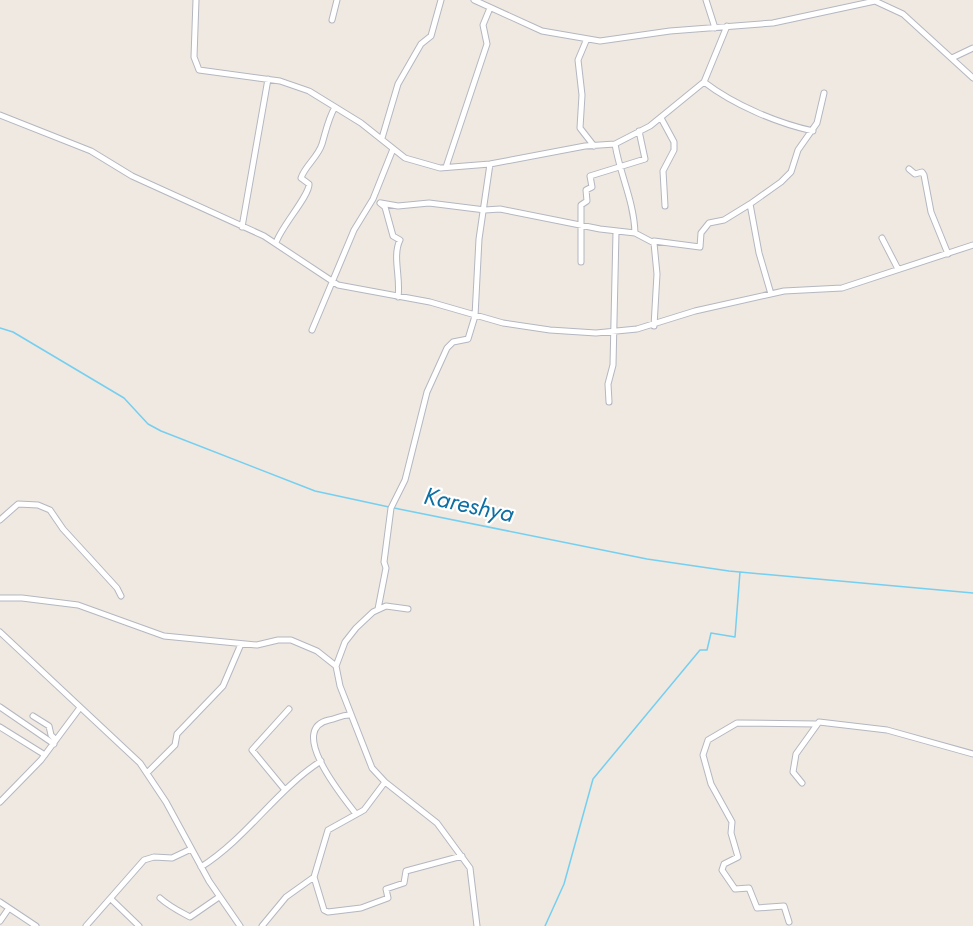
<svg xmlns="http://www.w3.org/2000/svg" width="973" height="926" viewBox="0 0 973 926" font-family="Jost,sans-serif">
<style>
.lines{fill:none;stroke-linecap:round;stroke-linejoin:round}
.stream{stroke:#75cff0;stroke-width:1.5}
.minor-casing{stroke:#b4b7c1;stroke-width:7}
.minor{stroke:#fff;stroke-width:5}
.labels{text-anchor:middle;stroke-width:4.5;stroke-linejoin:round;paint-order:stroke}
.water-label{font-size:24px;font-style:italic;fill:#0d6fa3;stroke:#fff}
</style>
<rect width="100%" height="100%" fill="#efe9e1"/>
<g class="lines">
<!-- stream -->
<path class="stream" d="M 0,328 L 13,332 L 124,398 L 148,424 L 161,431 L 315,491 L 389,507
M 394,508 L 647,559 L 729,571 L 973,593
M 545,926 L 564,884 L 593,779 L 700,650 L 707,650 L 711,633 L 735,637 L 740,572"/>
<defs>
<path id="minor" d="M 196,0 L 194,57 L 199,70 L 280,81 L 309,91 L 361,123 L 405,158 L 440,168 L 490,164 L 585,146 L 615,144 L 650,126 L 704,82 L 727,26
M 474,0 L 542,31 L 600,41 L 670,31 L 773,23 L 875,1 L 903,14 L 973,78
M 706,0 L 715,28
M 332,20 L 337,0
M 586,41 L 578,60 L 582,95 L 580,128 L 594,146
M 952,58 L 973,48
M 704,82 C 734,105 777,123 813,131
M 0,115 L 91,151 L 132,176 L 264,236 L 338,285 L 430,302 L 503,323 L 550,330 L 596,333 L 637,329 L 695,311 L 784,291 L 842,288 L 973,245
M 661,118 L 674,142 L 674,150 L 663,171 L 665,206
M 382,138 L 398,84 L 421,44 L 431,36 L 441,0
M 615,144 C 620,175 634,201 635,233 L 654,243 L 657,274 L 654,326
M 446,167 L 487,44 L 483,25 L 490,8
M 909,169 L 915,174 L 922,172 L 924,175 L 931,212 L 948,254
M 380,203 L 385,207 L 393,236 L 400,240 C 392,256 401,278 398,297
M 381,203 L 398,206 L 429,203 L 485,210 L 500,209 L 600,229 L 635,233
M 242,227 L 268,79
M 882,238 L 898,269
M 654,241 L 700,247 L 701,233 L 709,223 L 724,220 L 750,204
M 276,243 C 280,228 310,195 309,184 L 301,178 C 305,166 318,157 322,144 C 326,131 328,119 335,107
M 581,262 L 581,205 L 587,201 L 586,190 L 592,187 L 590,176 L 645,159 L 639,131
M 771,294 L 759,253 L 750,204 L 781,182 L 791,172 L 798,150 L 817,123 L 824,93
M 312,330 L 354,230 L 373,199 L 393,149
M 609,402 L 608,384 L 613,365 L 616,232
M 0,520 L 18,504 L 38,505 L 50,510 L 63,529 L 117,588 L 121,596
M 0,598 L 22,598 L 78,605 L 164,636 L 257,645 L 278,640 L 291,640 L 317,651 L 336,666
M 378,609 L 386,568 L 384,562 L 391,508 L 405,480 L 427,392 L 447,348 L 453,342 L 468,339 L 475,316 L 479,239 L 490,164
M 408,609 L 386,606 L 373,612 L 356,628 L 345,642 L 336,666 L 340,686 L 372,768 L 385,782 L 437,823 L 470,868 L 477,926
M 0,632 L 140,763 L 166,802 L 209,881 L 240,926
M 0,707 L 54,744
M 351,715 C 342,714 337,719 329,720 C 287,729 342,796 356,814
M 33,716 L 49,726 L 51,735 L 56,740
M 0,727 L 45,755
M 147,773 L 175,745 L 177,734 L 223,686 L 241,644
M 802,783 L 793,772 L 796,754 L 819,722 L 887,730 L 973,754
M 285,790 L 252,750 L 289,709
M 0,802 L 41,760 L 79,709
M 201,867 C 247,838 276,790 321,761
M 314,877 L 324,910 L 328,912 L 361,908 L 388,898 L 386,889 L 404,883 L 406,871 L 462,856
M 160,898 C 170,907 179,911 190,917 L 219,897
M 111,899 L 139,926
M 0,902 L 36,926
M 0,921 L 9,908
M 789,922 L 784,906 L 757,908 L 749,888 L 735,889 L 722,870 L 724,864 L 738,857 L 731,833 L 732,822 L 711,784 L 703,755 L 708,740 L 737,723 L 816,724
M 86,926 L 144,860 L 154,857 L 172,858 L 191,849
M 262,926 L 286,897 L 314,877 L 328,830 L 364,810 L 385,782"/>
</defs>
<!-- minor casing -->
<use href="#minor" class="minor-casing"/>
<!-- minor -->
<use href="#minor" class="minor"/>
</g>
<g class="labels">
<!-- water labels -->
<g class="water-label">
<text transform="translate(469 505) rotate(12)" y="8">Kareshya</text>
</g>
</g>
</svg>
